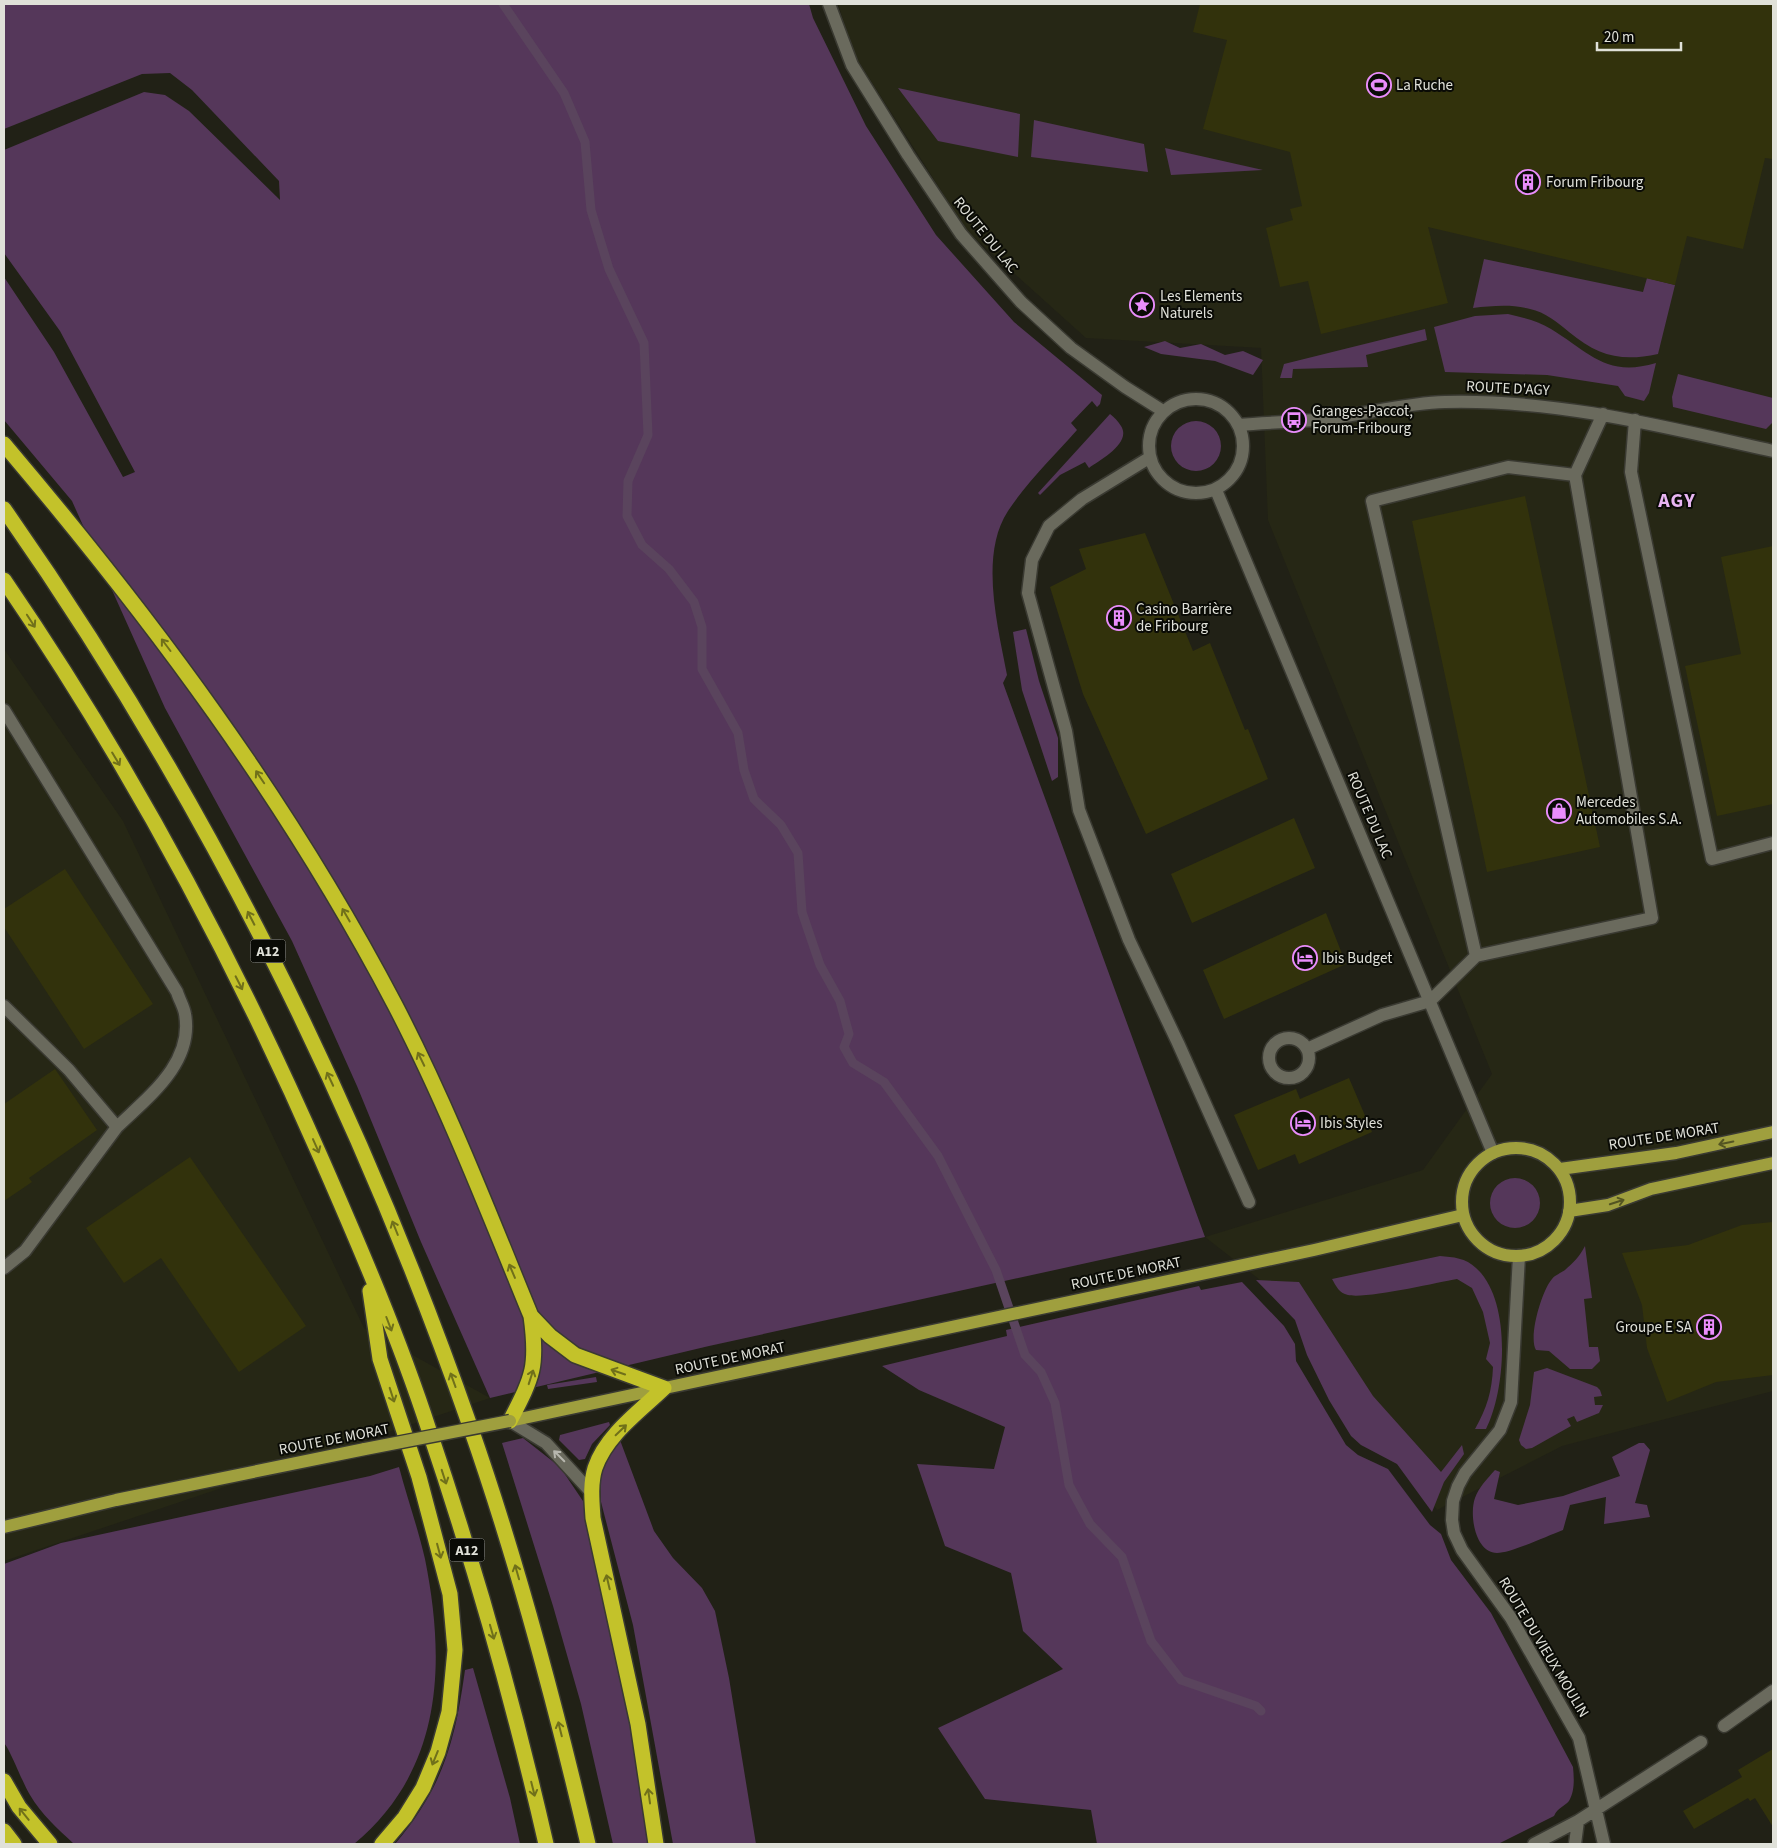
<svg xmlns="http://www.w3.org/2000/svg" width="1777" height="1848" viewBox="0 0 1777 1848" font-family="'Source Sans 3',sans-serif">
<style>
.built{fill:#262715}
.green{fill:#55375a}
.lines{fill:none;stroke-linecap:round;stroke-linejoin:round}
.stream{stroke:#5a445d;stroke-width:9}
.building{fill:#32320c}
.minor-casing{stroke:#3a3a32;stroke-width:15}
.major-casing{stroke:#3a3a32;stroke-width:15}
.highway-casing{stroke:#3a3a32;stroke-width:18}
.minor{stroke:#6a6a5d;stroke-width:12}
.major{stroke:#9f9f3e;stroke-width:12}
.highway{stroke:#c3c22a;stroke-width:15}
.major-bridge-casing{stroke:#3a3a32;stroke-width:15;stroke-linecap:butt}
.major-bridge{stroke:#9f9f3e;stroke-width:12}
.oneway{stroke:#70701a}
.oneway2{stroke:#545522}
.oneway3{stroke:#b7b7ae}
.labels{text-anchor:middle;stroke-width:4;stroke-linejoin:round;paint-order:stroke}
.shield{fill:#0a0b06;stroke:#a0a19a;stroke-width:1}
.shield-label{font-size:14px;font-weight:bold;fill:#e0e1d9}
.poi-label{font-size:15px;fill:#e0e1d9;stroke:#0a0b06;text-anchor:start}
.street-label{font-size:15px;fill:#e0e1d9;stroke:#0a0b06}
.district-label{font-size:20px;font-weight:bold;letter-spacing:1px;fill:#e8b5f2;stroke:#0a0b06}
</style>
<rect width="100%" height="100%" fill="#212116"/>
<!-- built -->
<path class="built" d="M 838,4 L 1773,4 L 1773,1391 L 1562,1446 L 1437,1510 L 1296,1308 L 1205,1237 L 1423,1170 L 1492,1074 L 1268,520 L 1261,348 L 1086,338 L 967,231 L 855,56 Z
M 4,649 L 123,821 L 364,1328 L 490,1398 L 4,1561 Z"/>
<!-- green -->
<path class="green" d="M 4,4 L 809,4 L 813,18 L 866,126 L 936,235 L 1014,322 L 1102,395 L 1100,404 L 1097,407 L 1092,401 L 1071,423 L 1077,430 C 1054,456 1027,482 1008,511 C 979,555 998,627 1007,675 L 1003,683 L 1205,1237 L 709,1346 L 490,1398 L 421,1242 L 357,1086 L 292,941 L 165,708 L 72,501 L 4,420 L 4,277 L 54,352 L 123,477 L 135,472 L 60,331 L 4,253 L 4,150 L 144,92 L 165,95 L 189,111 L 280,200 L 279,181 L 192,90 L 170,73 L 142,74 L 4,129 Z
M 898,88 L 1020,114 L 1018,157 L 938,141 Z
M 1034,120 L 1144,144 L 1148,172 L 1031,157 Z
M 1165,148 L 1263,170 L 1171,175 Z
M 1484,259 L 1643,292 L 1647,278 L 1675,285 L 1658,354 C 1621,362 1598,356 1569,332 C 1558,323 1545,312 1530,309 C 1511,304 1492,306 1473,308 Z
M 1508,314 C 1524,318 1538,321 1551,329 C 1589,352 1606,378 1656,363 L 1649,393 L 1644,401 L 1625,396 L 1618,386 L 1547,375 L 1445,372 L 1434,327 L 1475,316 Z
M 1425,329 L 1427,340 L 1366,355 L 1368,367 L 1293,369 L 1292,378 L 1280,378 L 1284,364 Z
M 1165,341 L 1180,348 L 1201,344 L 1225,355 L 1243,351 L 1263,360 L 1253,375 L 1215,361 L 1161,354 L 1144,347 Z
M 1678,374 L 1773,398 L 1773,422 L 1766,429 L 1673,407 L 1672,397 Z
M 1110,414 C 1114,417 1118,421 1121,426 C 1132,443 1100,460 1089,468 L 1085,462 L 1060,475 L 1040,495 L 1038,493 Z
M1171 446a25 25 0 1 1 50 0a25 25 0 1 1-50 0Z
M 1026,629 L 1039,681 L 1058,738 L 1058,777 L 1052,781 L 1022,690 L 1013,632 Z
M1490 1203a25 25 0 1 1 50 0a25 25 0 1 1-50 0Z
M 1585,1246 L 1592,1298 L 1584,1299 L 1589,1347 L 1598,1347 L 1600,1361 L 1592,1369 L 1570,1369 L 1549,1351 L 1536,1350 C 1528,1337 1542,1290 1552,1279 C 1555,1275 1561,1273 1565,1270 C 1573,1263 1580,1256 1585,1246 Z
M 1440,1256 C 1453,1257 1466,1258 1476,1268 C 1512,1300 1506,1390 1486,1429 L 1475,1429 C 1487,1408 1492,1391 1493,1367 L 1486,1359 L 1490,1343 L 1483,1312 L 1472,1288 L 1457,1279 C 1435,1283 1366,1299 1348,1295 C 1339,1293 1336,1286 1332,1279 Z
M 1256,1280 L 1299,1282 L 1373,1396 L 1441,1472 L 1462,1445 L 1464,1454 L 1444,1482 L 1432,1512 L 1397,1464 L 1361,1445 L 1351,1436 L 1329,1400 L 1307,1355 L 1295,1320 Z
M 1242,1282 L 1284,1326 L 1295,1344 L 1296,1361 L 1346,1445 L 1358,1455 L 1388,1469 L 1430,1525 L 1441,1534 L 1451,1560 L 1491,1613 L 1573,1767 C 1574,1778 1575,1791 1569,1801 C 1564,1807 1558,1807 1554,1816 L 1498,1844 L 1097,1844 L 1091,1810 L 985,1799 L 938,1728 L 1063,1669 L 1023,1631 L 1011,1573 L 945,1546 L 917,1464 L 994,1469 L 1005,1427 L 919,1390 L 882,1366 L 1007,1336 L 1006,1330 L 1199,1286 L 1201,1290 Z
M 1547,1368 L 1597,1387 L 1600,1390 L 1602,1396 L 1594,1397 L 1595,1405 L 1603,1405 L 1599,1413 L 1577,1422 L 1574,1416 L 1567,1419 L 1571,1426 L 1532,1448 L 1526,1449 L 1521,1445 L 1519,1440 L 1530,1405 L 1534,1372 Z
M 596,1377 L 597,1382 L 548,1389 L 547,1385 Z
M 609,1422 L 610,1425 L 592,1444 L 585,1459 L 579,1460 L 559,1440 L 560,1435 Z
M 614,1424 L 654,1531 L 673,1558 L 702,1588 L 715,1611 L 729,1678 L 756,1844 L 673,1844 L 633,1625 L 601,1502 L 600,1476 Z
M 523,1438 L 560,1467 L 585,1504 L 629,1719 L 648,1844 L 613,1844 L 581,1704 L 553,1606 L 502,1443 Z
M 1639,1443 L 1644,1443 L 1650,1450 L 1635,1503 L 1647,1505 L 1650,1517 L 1604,1524 L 1606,1497 L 1570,1505 L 1563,1530 C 1547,1536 1511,1553 1497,1553 C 1475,1553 1469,1514 1475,1498 C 1479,1487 1487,1479 1495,1470 L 1500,1472 L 1494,1499 L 1518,1505 L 1563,1496 L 1620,1476 L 1612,1457 Z
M 399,1467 C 407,1498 418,1528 425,1559 C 446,1664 443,1770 354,1844 L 74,1844 C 58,1829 41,1814 30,1795 C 23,1784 10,1749 4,1743 L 4,1564 L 61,1543 L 370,1476 Z
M 473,1668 L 510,1798 L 520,1844 L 395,1844 C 443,1787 455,1742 465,1670 Z"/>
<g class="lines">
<!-- stream -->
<path class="stream" d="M 503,4 L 564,93 L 585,142 L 591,210 L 609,269 L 644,343 L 648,435 L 628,481 L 627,516 L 642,545 L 669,569 L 694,602 L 702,627 L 702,669 L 738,733 L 744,770 L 754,799 L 781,825 L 798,853 L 802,912 L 820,965 L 840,1001 L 849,1034 L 844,1047 L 853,1063 L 884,1082 L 938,1156 L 996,1270 L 1025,1355 L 1041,1372 L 1055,1403 L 1069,1485 L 1090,1524 L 1122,1557 L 1151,1641 L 1181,1680 L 1256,1706 L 1261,1711"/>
</g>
<!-- building -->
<path class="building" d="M 1200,4 L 1773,4 L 1773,159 L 1765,158 L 1743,249 L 1687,236 L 1675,285 L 1428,227 L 1448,303 L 1321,334 L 1308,281 L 1280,287 L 1266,228 L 1293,220 L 1290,209 L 1302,206 L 1290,152 L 1203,129 L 1227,40 L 1193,32 Z
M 1525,496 L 1600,847 L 1487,872 L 1412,521 Z
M 1145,533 L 1193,651 L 1210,643 L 1245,730 L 1248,729 L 1268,779 L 1146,834 L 1083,694 L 1050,587 L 1086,569 L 1079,549 Z
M 1773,546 L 1773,804 L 1717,816 L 1685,666 L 1741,654 L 1721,557 Z
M 1294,818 L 1315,868 L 1192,923 L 1171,874 Z
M 65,869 L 153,1004 L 84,1049 L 4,927 L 4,909 Z
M 1326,913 L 1346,964 L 1224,1019 L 1203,970 Z
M 55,1069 L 97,1130 L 29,1178 L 32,1182 L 4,1201 L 4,1104 Z
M 1349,1078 L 1372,1132 L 1299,1164 L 1295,1154 L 1258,1170 L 1234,1115 L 1296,1089 L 1300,1099 Z
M 190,1157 L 306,1326 L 239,1372 L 161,1258 L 124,1283 L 86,1228 Z
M 1773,1222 L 1773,1375 L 1716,1382 L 1667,1402 L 1647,1348 L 1642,1305 L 1622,1253 L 1688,1245 L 1742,1225 Z
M 1773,1749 L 1773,1827 L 1755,1798 L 1750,1801 L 1748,1798 L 1694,1829 L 1683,1811 L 1742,1777 L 1738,1770 Z"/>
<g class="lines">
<defs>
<path id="minor" d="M 829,4 L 852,65 L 908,155 L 961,234 L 1021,302 L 1071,348 L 1125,387 L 1163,411
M1149 446a47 47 0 1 1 94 0a47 47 0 1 1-94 0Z
M 1635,420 L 1631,472 L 1712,859 L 1773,843
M 1239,425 C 1270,422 1302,422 1333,418 C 1371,413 1407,403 1445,402 C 1557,399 1665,427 1773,451
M 1149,458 L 1082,499 L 1049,526 L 1032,560 L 1028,593 L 1066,731 L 1079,810 L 1129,940 L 1178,1043 L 1249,1202
M 1216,490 L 1493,1153
M 4,710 L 177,992 C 179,999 184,1007 185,1014 C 194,1063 148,1097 117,1127
M 1476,956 L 1372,501 L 1508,467 L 1575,475
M 4,1006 L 69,1070 L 117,1127 L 25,1251 L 4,1268
M1269 1058a20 20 0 1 1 40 0a20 20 0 1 1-40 0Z
M 1307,1049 L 1382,1015 L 1430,1001 L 1476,956 L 1652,918 L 1575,475 L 1603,414
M 1519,1256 L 1511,1402 L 1500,1430 L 1465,1473 L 1458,1486 L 1453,1501 L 1452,1520 L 1454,1533 L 1462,1550 L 1511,1618 L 1579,1738 L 1604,1844
M 510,1421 L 546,1443 L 591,1492
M 1724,1726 L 1773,1691
M 1534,1844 L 1578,1821 L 1701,1742
M 1575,1844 L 1578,1821"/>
<path id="major" d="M1462 1202a54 54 0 1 1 108 0a54 54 0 1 1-108 0Z
M 1560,1169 L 1676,1153 L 1773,1132
M 1569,1211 L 1608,1205 L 1651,1189 L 1773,1163
M 510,1421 L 1314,1250 L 1463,1215
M 4,1527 L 116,1500 L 365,1449"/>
<path id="highway" d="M 4,444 C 153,620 287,799 395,1005 C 447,1105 488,1211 531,1316 C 538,1367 533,1376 510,1421
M 4,509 C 201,790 357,1102 470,1426 C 518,1563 555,1703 588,1844
M 4,580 C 128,761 233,957 321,1158 C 360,1247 399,1338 429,1430 C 475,1566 514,1704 546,1844
M 370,1291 L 380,1359 L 419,1477 L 450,1594 L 455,1650 L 449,1712 L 438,1752 L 423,1788 L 405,1817 L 382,1844
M 531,1316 L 550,1336 L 575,1355 L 664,1388 C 640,1411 606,1435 595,1468 C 590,1484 592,1502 593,1518 L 638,1724 L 656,1844
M 4,1781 L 19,1807 L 50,1844
M 4,1831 L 14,1844"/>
</defs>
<!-- minor casing -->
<use href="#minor" class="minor-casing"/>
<!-- major casing -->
<use href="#major" class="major-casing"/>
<!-- highway casing -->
<use href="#highway" class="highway-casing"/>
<!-- minor -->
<use href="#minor" class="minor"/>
<!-- major -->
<use href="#major" class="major"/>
<!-- highway -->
<use href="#highway" class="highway"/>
<defs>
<path id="major-bridge" d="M 365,1449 L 510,1421"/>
</defs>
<!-- major-bridge casing -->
<use href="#major-bridge" class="major-bridge-casing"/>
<!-- major-bridge -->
<use href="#major-bridge" class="major-bridge"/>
</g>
<!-- one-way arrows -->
<defs><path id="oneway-shaft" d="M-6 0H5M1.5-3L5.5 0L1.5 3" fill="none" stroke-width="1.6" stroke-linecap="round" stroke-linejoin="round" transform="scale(1.25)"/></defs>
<g class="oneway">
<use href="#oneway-shaft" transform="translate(31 621) rotate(57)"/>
<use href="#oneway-shaft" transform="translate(166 645) rotate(-127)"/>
<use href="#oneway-shaft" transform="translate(116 759) rotate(59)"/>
<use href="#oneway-shaft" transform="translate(260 777) rotate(-124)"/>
<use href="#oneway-shaft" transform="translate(346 915) rotate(-120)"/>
<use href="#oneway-shaft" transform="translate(251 918) rotate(-117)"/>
<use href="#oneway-shaft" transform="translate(239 983) rotate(63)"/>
<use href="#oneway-shaft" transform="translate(421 1059) rotate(-116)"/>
<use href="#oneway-shaft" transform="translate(330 1079) rotate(-115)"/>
<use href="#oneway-shaft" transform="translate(316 1146) rotate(66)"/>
<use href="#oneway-shaft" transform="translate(395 1228) rotate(-112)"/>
<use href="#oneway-shaft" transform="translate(512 1271) rotate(-113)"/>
<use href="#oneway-shaft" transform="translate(389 1324) rotate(69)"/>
<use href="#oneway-shaft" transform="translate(618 1372) rotate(-161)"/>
<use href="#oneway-shaft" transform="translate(531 1377) rotate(-72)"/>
<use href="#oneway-shaft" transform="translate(453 1380) rotate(-110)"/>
<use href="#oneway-shaft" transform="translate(392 1395) rotate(72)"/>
<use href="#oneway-shaft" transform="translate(621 1430) rotate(-44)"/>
<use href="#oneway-shaft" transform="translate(444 1477) rotate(72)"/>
<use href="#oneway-shaft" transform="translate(439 1551) rotate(75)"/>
<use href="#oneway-shaft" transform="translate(517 1572) rotate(-106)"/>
<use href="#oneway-shaft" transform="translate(608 1582) rotate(-103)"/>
<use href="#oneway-shaft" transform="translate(492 1632) rotate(74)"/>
<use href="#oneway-shaft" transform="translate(560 1729) rotate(-104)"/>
<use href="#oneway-shaft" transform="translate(435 1758) rotate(112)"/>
<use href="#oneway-shaft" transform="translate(533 1789) rotate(76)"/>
<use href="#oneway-shaft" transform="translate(649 1796) rotate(-98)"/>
<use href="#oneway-shaft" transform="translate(24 1814) rotate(-129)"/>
</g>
<g class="oneway2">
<use href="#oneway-shaft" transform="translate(1726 1143) rotate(168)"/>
<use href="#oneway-shaft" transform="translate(1617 1202) rotate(-18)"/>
</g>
<use class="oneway3" href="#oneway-shaft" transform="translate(559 1456) rotate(-135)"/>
<!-- icons -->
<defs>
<symbol id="stadium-ring" viewBox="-11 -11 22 22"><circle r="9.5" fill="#0a0b06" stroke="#ea8dfc" stroke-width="1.5"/><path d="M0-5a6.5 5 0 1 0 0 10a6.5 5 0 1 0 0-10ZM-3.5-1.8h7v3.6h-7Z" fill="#ea8dfc"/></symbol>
<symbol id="building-ring" viewBox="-11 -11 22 22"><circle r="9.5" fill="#0a0b06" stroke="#ea8dfc" stroke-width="1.5"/><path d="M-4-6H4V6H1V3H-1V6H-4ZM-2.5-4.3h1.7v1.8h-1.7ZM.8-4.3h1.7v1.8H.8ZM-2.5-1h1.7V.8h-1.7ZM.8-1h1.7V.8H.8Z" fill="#ea8dfc"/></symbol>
<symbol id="sight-ring" viewBox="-11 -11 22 22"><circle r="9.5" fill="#0a0b06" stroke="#ea8dfc" stroke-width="1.5"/><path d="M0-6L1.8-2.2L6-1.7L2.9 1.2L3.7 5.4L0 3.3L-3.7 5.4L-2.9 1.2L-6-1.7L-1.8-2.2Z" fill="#ea8dfc"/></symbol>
<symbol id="bus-ring" viewBox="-11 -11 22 22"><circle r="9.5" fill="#0a0b06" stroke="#ea8dfc" stroke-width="1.5"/><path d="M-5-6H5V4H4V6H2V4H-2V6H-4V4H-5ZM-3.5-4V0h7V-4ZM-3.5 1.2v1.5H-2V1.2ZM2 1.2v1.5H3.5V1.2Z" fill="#ea8dfc"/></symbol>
<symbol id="shop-ring" viewBox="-11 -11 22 22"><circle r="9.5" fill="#0a0b06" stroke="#ea8dfc" stroke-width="1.5"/><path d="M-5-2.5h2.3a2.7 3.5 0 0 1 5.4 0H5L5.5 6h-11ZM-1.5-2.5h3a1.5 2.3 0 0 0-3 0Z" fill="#ea8dfc"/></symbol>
<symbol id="hotel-ring" viewBox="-11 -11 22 22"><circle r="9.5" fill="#0a0b06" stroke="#ea8dfc" stroke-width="1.5"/><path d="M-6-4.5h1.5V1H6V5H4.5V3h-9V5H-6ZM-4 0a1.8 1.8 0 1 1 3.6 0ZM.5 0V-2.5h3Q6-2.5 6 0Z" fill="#ea8dfc"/></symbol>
</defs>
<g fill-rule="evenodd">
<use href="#stadium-ring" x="1365" y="71" width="28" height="28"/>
<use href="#building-ring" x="1514" y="168" width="28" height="28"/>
<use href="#sight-ring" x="1128" y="291" width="28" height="28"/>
<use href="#bus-ring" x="1280" y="406" width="28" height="28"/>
<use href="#building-ring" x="1105" y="604" width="28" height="28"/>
<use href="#shop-ring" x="1545" y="797" width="28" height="28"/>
<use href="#hotel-ring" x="1291" y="944" width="28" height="28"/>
<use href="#hotel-ring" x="1289" y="1109" width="28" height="28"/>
<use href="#building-ring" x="1695" y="1313" width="28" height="28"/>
</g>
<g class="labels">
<!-- shield labels -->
<g class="shield">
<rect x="250.5" y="939.5" width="35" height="23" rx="4"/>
<rect x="449.5" y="1538.5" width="35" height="23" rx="4"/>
</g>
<g class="shield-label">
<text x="268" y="956">A12</text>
<text x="467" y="1555">A12</text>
</g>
<!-- poi labels -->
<g class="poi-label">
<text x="1396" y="90">La Ruche</text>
<text x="1546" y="187">Forum Fribourg</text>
<text x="1160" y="301">Les Elements<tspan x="1160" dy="17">Naturels</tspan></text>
<text x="1312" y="416">Granges-Paccot,<tspan x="1312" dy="17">Forum-Fribourg</tspan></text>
<text x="1136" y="614">Casino Barrière<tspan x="1136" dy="17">de Fribourg</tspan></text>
<text x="1576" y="807">Mercedes<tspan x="1576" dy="17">Automobiles S.A.</tspan></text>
<text x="1322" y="963">Ibis Budget</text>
<text x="1320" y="1128">Ibis Styles</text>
<text x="1692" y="1332" text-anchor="end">Groupe E SA</text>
</g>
<!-- street labels -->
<g class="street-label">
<text transform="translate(986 235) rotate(51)" y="5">ROUTE DU LAC</text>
<text transform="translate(1508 388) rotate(3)" y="5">ROUTE D'AGY</text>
<text transform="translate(1370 815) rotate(67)" y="5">ROUTE DU LAC</text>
<text transform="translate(1664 1136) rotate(-9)" y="5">ROUTE DE MORAT</text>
<text transform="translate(1126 1273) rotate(-12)" y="5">ROUTE DE MORAT</text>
<text transform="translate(730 1358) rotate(-12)" y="5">ROUTE DE MORAT</text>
<text transform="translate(334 1439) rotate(-11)" y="5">ROUTE DE MORAT</text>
<text transform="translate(1544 1647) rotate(59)" y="5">ROUTE DU VIEUX MOULIN</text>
</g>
<!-- district labels -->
<g class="district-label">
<text x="1677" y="507">AGY</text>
</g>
</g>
<!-- border -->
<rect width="1777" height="1848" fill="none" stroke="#e0e1d9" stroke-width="10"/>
<!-- scale -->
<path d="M1597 42v8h84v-8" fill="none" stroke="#e0e1d9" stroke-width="2.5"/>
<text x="1604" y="42" font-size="15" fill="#e0e1d9" stroke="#0a0b06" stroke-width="4" paint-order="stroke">20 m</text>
</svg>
